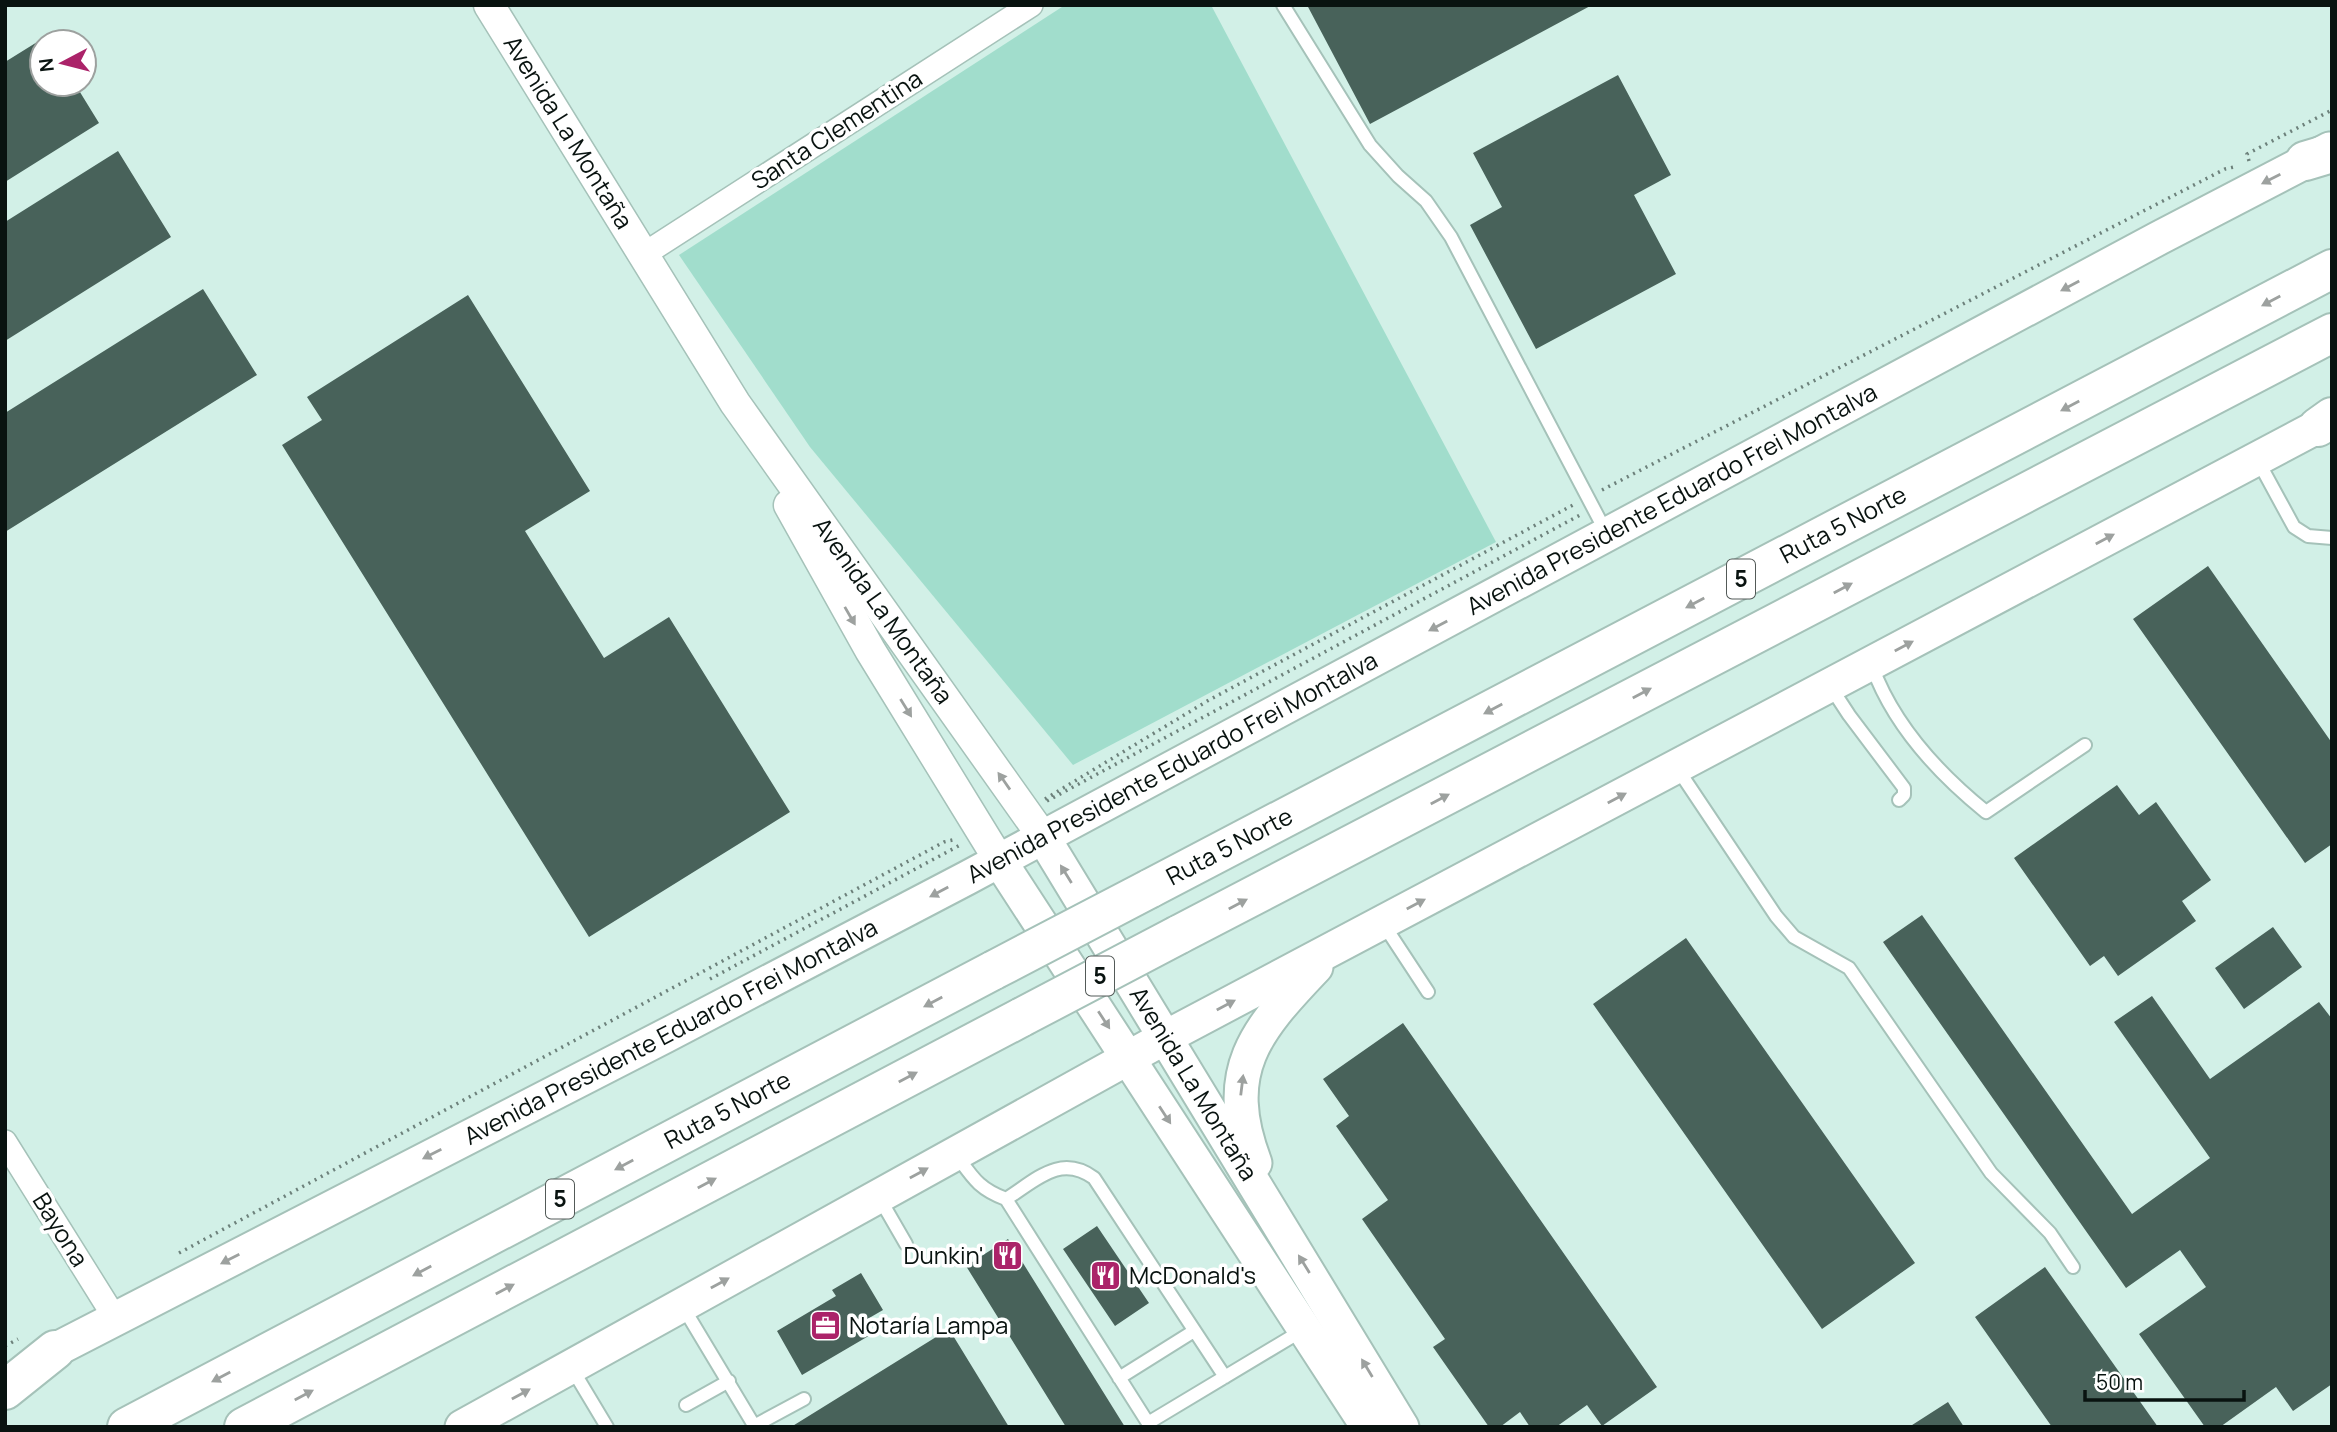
<svg xmlns="http://www.w3.org/2000/svg" width="2337" height="1432" viewBox="0 0 2337 1432" font-family="Manrope,sans-serif">
<style>
.green{fill:#a1ddcc}
.building{fill:#48625a}
.lines{fill:none;stroke-linecap:round;stroke-linejoin:round}
.service-casing{stroke:#a5c2b9;stroke-width:16}
.minor-casing{stroke:#a5c2b9;stroke-width:26}
.tertiary-casing{stroke:#a5c2b9;stroke-width:33}
.secondary-casing{stroke:#a5c2b9;stroke-width:37}
.motorway-casing{stroke:#a5c2b9;stroke-width:42}
.path{stroke:#6d817b;stroke-width:3.5;stroke-dasharray:2 5;stroke-linecap:butt}
.service{stroke:#fff;stroke-width:12}
.minor{stroke:#fff;stroke-width:23}
.tertiary{stroke:#fff;stroke-width:30}
.secondary{stroke:#fff;stroke-width:33}
.motorway{stroke:#fff;stroke-width:38}
.motorway-bridge-casing{stroke:#a5c2b9;stroke-width:42;stroke-linecap:butt}
.motorway-bridge{stroke:#fff;stroke-width:38}
.oneway{fill:#9da19f}
.labels{text-anchor:middle;stroke-width:7;stroke-linejoin:round;paint-order:stroke}
.shield{fill:#fff;stroke:#535a58;stroke-width:2}
.shield-label{font-size:23px;font-weight:bold;fill:#091310}
.street-label{font-size:24px;fill:#091310;stroke:#fff}
.poi-label{font-size:24px;fill:#091310;stroke:#fff;text-anchor:start}
</style>
<rect width="100%" height="100%" fill="#d2f0e7"/>
<!-- green -->
<path class="green" d="M 1065,5 L 1211,5 L 1496,542 L 1073,765 L 810,447 L 679,255 Z"/>
<!-- building -->
<path class="building" d="M 1307,5 L 1592,5 L 1370,124 Z
M 42,39 L 42,84 L 75,84 L 99,123 L 5,182 L 5,62 Z
M 1618,75 L 1671,175 L 1634,195 L 1676,274 L 1536,349 L 1470,225 L 1502,207 L 1473,153 Z
M 118,151 L 171,237 L 5,341 L 5,222 Z
M 203,289 L 257,375 L 5,532 L 5,413 Z
M 468,295 L 590,491 L 525,531 L 604,658 L 669,617 L 790,812 L 589,937 L 282,445 L 322,420 L 307,397 Z
M 2208,566 L 2332,743 L 2332,844 L 2305,863 L 2133,619 Z
M 2117,785 L 2139,815 L 2156,802 L 2211,880 L 2182,901 L 2196,921 L 2118,976 L 2104,956 L 2090,966 L 2014,858 Z
M 1922,915 L 2132,1214 L 2210,1158 L 2114,1022 L 2152,996 L 2210,1079 L 2319,1002 L 2332,1019 L 2332,1384 L 2293,1411 L 2276,1387 L 2220,1427 L 2205,1427 L 2139,1334 L 2206,1287 L 2180,1250 L 2126,1288 L 1883,942 Z
M 2273,927 L 2302,967 L 2244,1009 L 2215,968 Z
M 1686,938 L 1915,1263 L 1822,1329 L 1593,1004 Z
M 1403,1023 L 1657,1387 L 1602,1426 L 1587,1405 L 1556,1427 L 1530,1427 L 1520,1412 L 1500,1427 L 1489,1427 L 1433,1347 L 1445,1339 L 1362,1219 L 1388,1200 L 1336,1126 L 1349,1116 L 1323,1079 Z
M 1097,1226 L 1149,1303 L 1115,1326 L 1063,1249 Z
M 1008,1239 L 1125,1427 L 1066,1427 L 966,1266 Z
M 2045,1267 L 2158,1427 L 2052,1427 L 1975,1317 Z
M 861,1273 L 883,1310 L 864,1321 L 872,1334 L 802,1375 L 777,1331 L 836,1296 L 832,1290 Z
M 949,1329 L 1009,1427 L 791,1427 Z
M 1948,1402 L 1964,1427 L 1909,1427 Z"/>
<g class="lines">
<defs>
<path id="service" d="M 1283,5 L 1370,145 L 1398,176 L 1426,201 L 1451,237 L 1607,534
M 2257,459 L 2294,527 L 2308,536 L 2332,538
M 1872,666 C 1893,724 1939,774 1986,812 L 2085,745
M 1830,686 L 1849,715 L 1904,788 L 1904,795 L 1899,800
M 1677,768 L 1776,916 L 1794,937 L 1849,968 L 1991,1173 L 2050,1233 L 2073,1267
M 1384,925 L 1428,992
M 957,1156 C 973,1178 979,1189 1006,1199 L 1148,1423 L 1303,1330
M 880,1199 L 906,1244
M 1006,1199 C 1035,1181 1060,1153 1094,1178 L 1225,1377
M 683,1307 L 755,1427
M 571,1367 L 607,1427
M 1119,1378 L 1194,1331
M 686,1405 L 729,1381
M 754,1426 L 804,1399"/>
<path id="minor" d="M 643,255 L 1031,5
M 5,1142 L 115,1318"/>
<g id="tertiary">
<path id="s1" d="M 489,5 L 735,403 L 1043,837"/>
<path d="M 789,505 L 870,650 L 999,860"/>
</g>
<g id="secondary">
<path id="s2" d="M 1043,837 L 1402,1427"/>
<path d="M 999,860 L 1368,1427"/>
<path d="M 1255,1163 C 1220,1071 1255,1031 1316,967"/>
<path id="s3" d="M 55,1350 L 665,1036 L 967,878 L 2159,238 L 2330,149"/>
<path d="M 462,1427 L 1166,1037 L 2332,419"/>
</g>
<g id="motorway">
<path d="M 2305,161 L 2332,153"/>
<path d="M 2318,427 L 2332,417"/>
<path id="s4" d="M 1149,889 L 2332,269"/>
<path d="M 1178,935 L 2332,333"/>
<path d="M 5,1390 L 55,1350"/>
<path id="s5" d="M 127,1427 L 994,970"/>
<path d="M 244,1427 L 1022,1017"/>
</g>
</defs>
<!-- service casing -->
<use href="#service" class="service-casing"/>
<!-- minor casing -->
<use href="#minor" class="minor-casing"/>
<!-- tertiary casing -->
<use href="#tertiary" class="tertiary-casing"/>
<!-- secondary casing -->
<use href="#secondary" class="secondary-casing"/>
<!-- motorway casing -->
<use href="#motorway" class="motorway-casing"/>
<!-- path -->
<path class="path" d="M 2249,161 L 2247,154 L 2332,110
M 1602,490 L 2225,169 L 2234,167
M 1045,799 L 1209,700 L 1573,505
M 1047,801 L 1580,515
M 710,979 L 962,844
M 179,1253 L 944,842 L 957,839
M 5,1346 L 18,1339"/>
<!-- service -->
<use href="#service" class="service"/>
<!-- minor -->
<use href="#minor" class="minor"/>
<!-- tertiary -->
<use href="#tertiary" class="tertiary"/>
<!-- secondary -->
<use href="#secondary" class="secondary"/>
<!-- motorway -->
<use href="#motorway" class="motorway"/>
<defs>
<path id="motorway-bridge" d="M 994,970 L 1149,889
M 1022,1017 L 1178,935"/>
</defs>
<!-- motorway-bridge casing -->
<use href="#motorway-bridge" class="motorway-bridge-casing"/>
<!-- motorway-bridge -->
<use href="#motorway-bridge" class="motorway-bridge"/>
</g>
<!-- one-way arrows -->
<defs><path id="oneway-solid" d="M-6-.8H1V-3.2L6.5 0L1 3.2V.8H-6Z" transform="scale(1.75)"/></defs>
<g class="oneway">
<use href="#oneway-solid" transform="translate(2271 179) rotate(153)"/>
<use href="#oneway-solid" transform="translate(2070 286) rotate(152)"/>
<use href="#oneway-solid" transform="translate(2271 301) rotate(152)"/>
<use href="#oneway-solid" transform="translate(2070 406) rotate(152)"/>
<use href="#oneway-solid" transform="translate(2105 539) rotate(-28)"/>
<use href="#oneway-solid" transform="translate(1843 588) rotate(-28)"/>
<use href="#oneway-solid" transform="translate(1695 603) rotate(152)"/>
<use href="#oneway-solid" transform="translate(850 616) rotate(60)"/>
<use href="#oneway-solid" transform="translate(1438 626) rotate(152)"/>
<use href="#oneway-solid" transform="translate(1904 646) rotate(-28)"/>
<use href="#oneway-solid" transform="translate(1642 693) rotate(-28)"/>
<use href="#oneway-solid" transform="translate(906 708) rotate(58)"/>
<use href="#oneway-solid" transform="translate(1493 709) rotate(152)"/>
<use href="#oneway-solid" transform="translate(1004 781) rotate(-125)"/>
<use href="#oneway-solid" transform="translate(1617 798) rotate(-28)"/>
<use href="#oneway-solid" transform="translate(1440 799) rotate(-28)"/>
<use href="#oneway-solid" transform="translate(1066 874) rotate(-122)"/>
<use href="#oneway-solid" transform="translate(939 892) rotate(152)"/>
<use href="#oneway-solid" transform="translate(1238 904) rotate(-28)"/>
<use href="#oneway-solid" transform="translate(1416 904) rotate(-28)"/>
<use href="#oneway-solid" transform="translate(933 1002) rotate(152)"/>
<use href="#oneway-solid" transform="translate(1226 1005) rotate(-28)"/>
<use href="#oneway-solid" transform="translate(1104 1020) rotate(57)"/>
<use href="#oneway-solid" transform="translate(908 1077) rotate(-28)"/>
<use href="#oneway-solid" transform="translate(1242 1085) rotate(-83)"/>
<use href="#oneway-solid" transform="translate(1165 1115) rotate(57)"/>
<use href="#oneway-solid" transform="translate(432 1154) rotate(153)"/>
<use href="#oneway-solid" transform="translate(624 1165) rotate(152)"/>
<use href="#oneway-solid" transform="translate(919 1173) rotate(-29)"/>
<use href="#oneway-solid" transform="translate(707 1183) rotate(-28)"/>
<use href="#oneway-solid" transform="translate(230 1259) rotate(153)"/>
<use href="#oneway-solid" transform="translate(1304 1264) rotate(-122)"/>
<use href="#oneway-solid" transform="translate(422 1271) rotate(152)"/>
<use href="#oneway-solid" transform="translate(720 1283) rotate(-29)"/>
<use href="#oneway-solid" transform="translate(505 1289) rotate(-28)"/>
<use href="#oneway-solid" transform="translate(1367 1368) rotate(-121)"/>
<use href="#oneway-solid" transform="translate(221 1377) rotate(152)"/>
<use href="#oneway-solid" transform="translate(521 1394) rotate(-29)"/>
<use href="#oneway-solid" transform="translate(304 1395) rotate(-28)"/>
</g>
<!-- icons -->
<defs>
<symbol id="restaurant-square" viewBox="-11 -11 22 22"><rect x="-9" y="-9" width="18" height="18" rx="4" fill="#ab2369" stroke="#fff"/><path d="M-5-6h1v4h1v-4h1v4h1v-4h1v5L-1.5 .5V6h-2V.5L-5-1ZM5-6V6H3V1.5H1.5Q1.5-4 5-6Z" fill="#fff"/></symbol>
<symbol id="office-square" viewBox="-11 -11 22 22"><rect x="-9" y="-9" width="18" height="18" rx="4" fill="#ab2369" stroke="#fff"/><path d="M-6-3h4V-5.5h4V-3h4V5H-6ZM-1-4.5V-3h2v-1.5ZM-6 0V1H6V0Z" fill="#fff"/></symbol>
</defs>
<g fill-rule="evenodd">
<use href="#restaurant-square" x="990" y="1238" width="35" height="35"/>
<use href="#restaurant-square" x="1088" y="1258" width="35" height="35"/>
<use href="#office-square" x="808" y="1308" width="35" height="35"/>
</g>
<g class="labels">
<!-- shield labels -->
<g class="shield">
<rect x="1727" y="559.5" width="28" height="39" rx="5"/>
<rect x="1086" y="956.5" width="28" height="39" rx="5"/>
<rect x="546" y="1179.5" width="28" height="39" rx="5"/>
</g>
<g class="shield-label">
<text x="1741" y="587">5</text>
<text x="1100" y="984">5</text>
<text x="560" y="1207">5</text>
</g>
<!-- street labels -->
<g class="street-label">
<text transform="translate(837 130) rotate(-33)" y="8">Santa Clementina</text>
<text dy="8" stroke="none"><textPath href="#s1" startOffset="150">Avenida La Montaña</textPath></text>
<text dy="8" stroke="none"><textPath href="#s3" startOffset="1827">Avenida Presidente Eduardo Frei Montalva</textPath></text>
<text dy="8" stroke="none"><textPath href="#s4" startOffset="784">Ruta 5 Norte</textPath></text>
<text dy="8" stroke="none"><textPath href="#s1" startOffset="723">Avenida La Montaña</textPath></text>
<text dy="8" stroke="none"><textPath href="#s3" startOffset="1260">Avenida Presidente Eduardo Frei Montalva</textPath></text>
<text dy="8" stroke="none"><textPath href="#s4" startOffset="91">Ruta 5 Norte</textPath></text>
<text dy="8" stroke="none"><textPath href="#s3" startOffset="693">Avenida Presidente Eduardo Frei Montalva</textPath></text>
<text dy="8" stroke="none"><textPath href="#s2" startOffset="289">Avenida La Montaña</textPath></text>
<text dy="8" stroke="none"><textPath href="#s5" startOffset="679">Ruta 5 Norte</textPath></text>
<text transform="translate(60 1230) rotate(58)" y="8">Bayona</text>
</g>
<!-- poi labels -->
<g class="poi-label">
<text x="984" y="1264" text-anchor="end">Dunkin'</text>
<text x="1129" y="1284">McDonald's</text>
<text x="849" y="1334">Notaría Lampa</text>
</g>
</g>
<!-- border -->
<rect width="2337" height="1432" fill="none" stroke="#091310" stroke-width="14"/>
<!-- north arrow -->
<g transform="translate(63 63) rotate(263)"><circle r="33" fill="#ffffff" stroke="#9da19f" stroke-width="2"/>
<path d="M0-5L12 26L0 18L-12 26Z" fill="#ab2369"/>
<text y="-10" font-size="19" font-weight="bold" text-anchor="middle" fill="#091310">N</text>
</g>
<!-- scale -->
<path d="M2085 1390v10h159v-10" fill="none" stroke="#091310" stroke-width="3.5"/>
<text x="2096" y="1390" font-size="21" fill="#091310" stroke="#ffffff" stroke-width="5" paint-order="stroke">50 m</text>
</svg>
